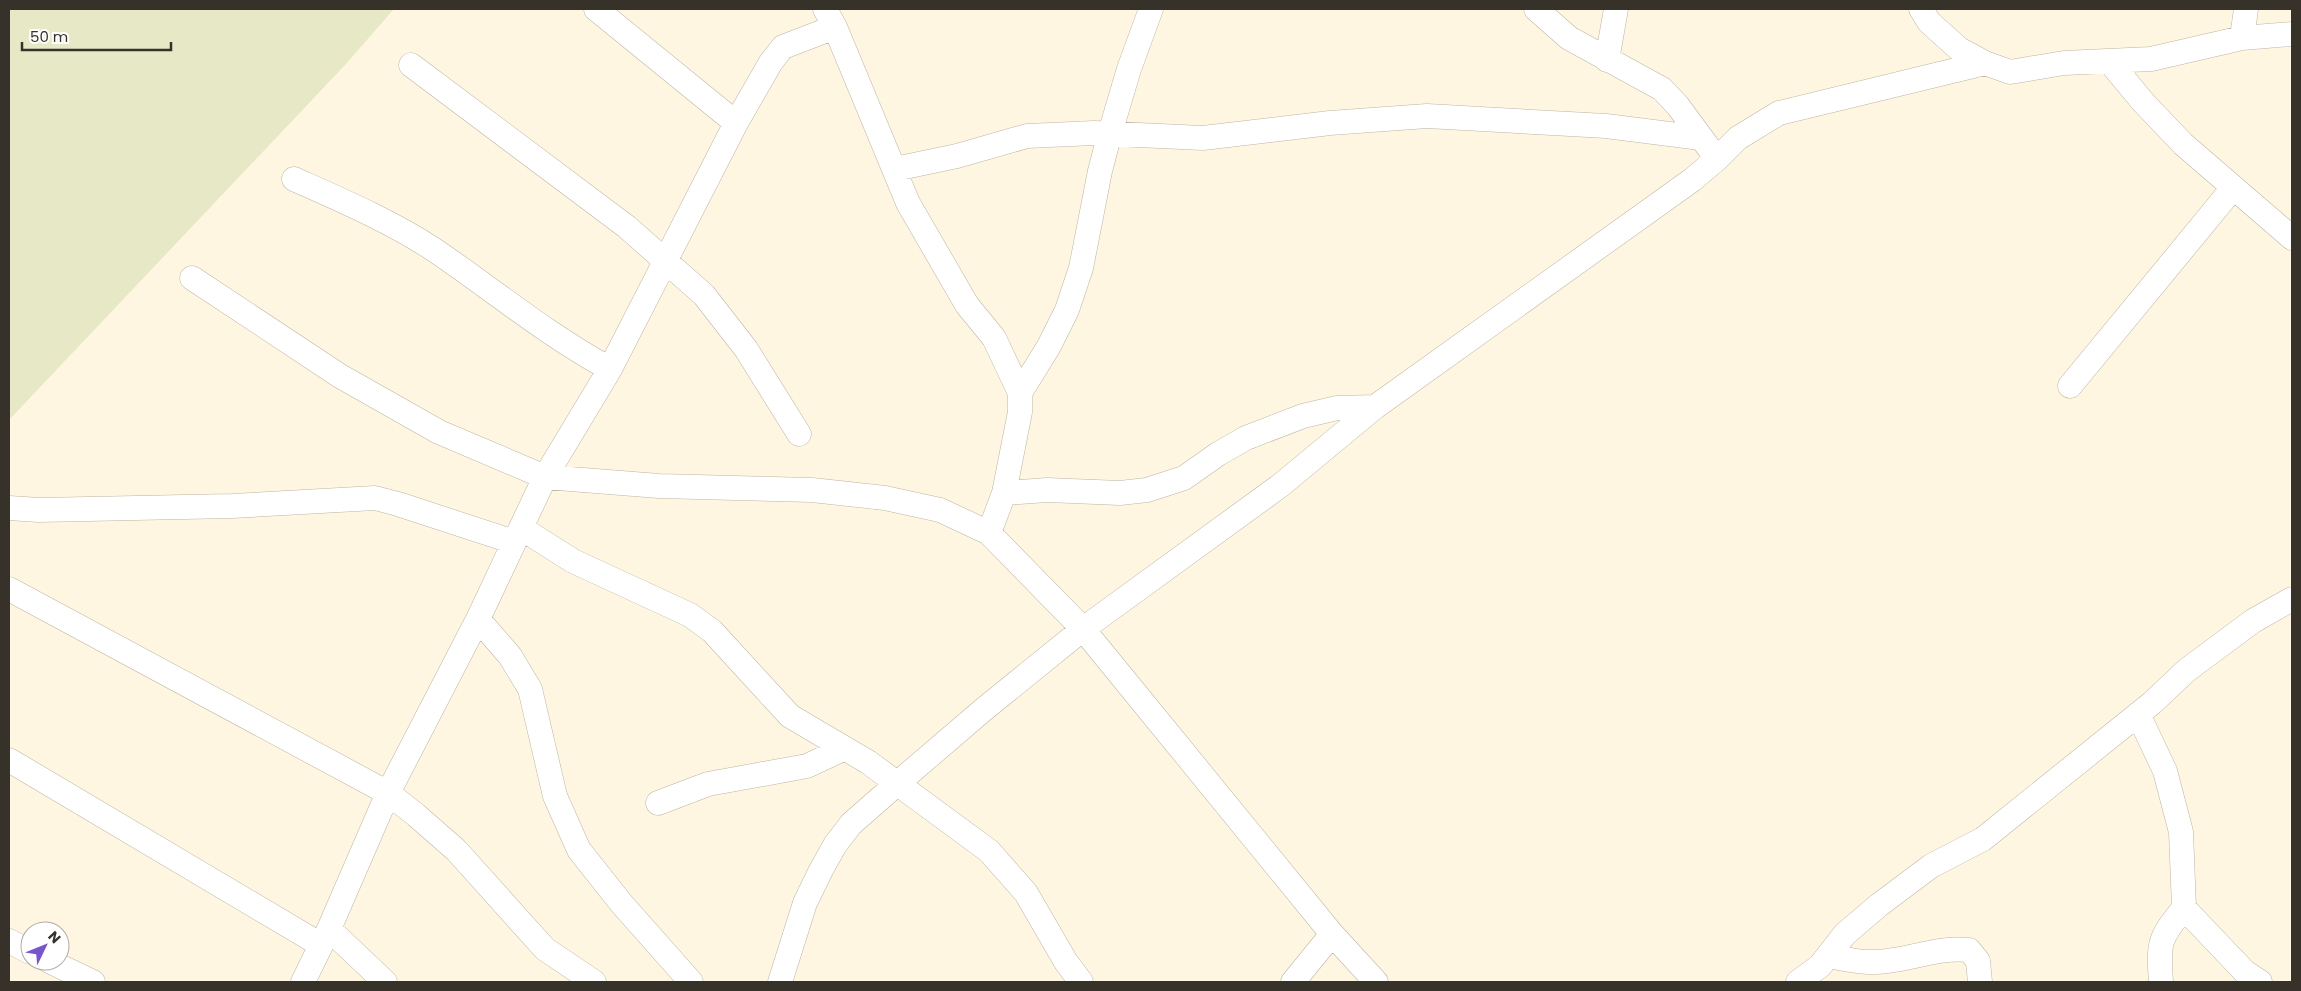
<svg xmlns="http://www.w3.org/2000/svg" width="2301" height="991" viewBox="0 0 2301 991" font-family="Poppins,sans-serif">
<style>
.green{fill:#e7e9c6}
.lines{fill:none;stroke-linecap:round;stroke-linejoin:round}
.minor-casing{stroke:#bdb5a2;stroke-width:25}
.minor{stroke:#fff;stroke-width:24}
</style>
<rect width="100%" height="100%" fill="#fff6e2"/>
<!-- green -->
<path class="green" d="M 9,9 L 394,9 L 345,65 L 9,420 Z"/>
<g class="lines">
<defs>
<path id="minor" d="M 596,9 L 736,123
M 825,9 L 835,27 L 908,203 L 967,305 L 994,338 L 1020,393
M 1921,9 L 1929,22 L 1959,49 L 1985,63 L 2010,72 L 2064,63 L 2151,59 L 2242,38 L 2292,34
M 2242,38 L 2246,9
M 1607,60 L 1616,9
M 2109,61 L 2143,102 L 2183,144 L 2292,238
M 411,65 L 627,227 L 704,295 L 746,349 L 799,434
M 1717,159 L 1738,138 L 1779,113 L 1985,63
M 895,169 L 957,156 L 1027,136 L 1094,133 L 1203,138 L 1330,123 L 1427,116 L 1606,126 L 1701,138
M 294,179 C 341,200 390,221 433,249 C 492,289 547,335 610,369
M 192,278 L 340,376 L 439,432 L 545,477 L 659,486 L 812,490 L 885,498 L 940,510 L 989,533 L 1083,629 L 1332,934 L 1376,982
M 2070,386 L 2233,188
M 1004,493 L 1047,490 L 1120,493 L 1147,490 L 1184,478 L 1218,454 L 1246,438 L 1303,416 L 1337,408 L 1375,407
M 9,508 L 39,510 L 232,506 L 375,498 L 398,504 L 514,542
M 521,528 L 573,561 L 690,615 L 712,631 L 790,716 L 868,762 L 989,851 L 1026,893 L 1066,962 L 1081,982
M 989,533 L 1004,493 L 1020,412 L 1020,393 L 1049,346 L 1067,310 L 1081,268 L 1100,171 L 1110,133 L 1129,69 L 1151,9
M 9,589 L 388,793 L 416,815 L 456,850 L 545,949 L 594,982
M 478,619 L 510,656 L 530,689 L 555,796 L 579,850 L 621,903 L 691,982
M 2138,714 L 2165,771 L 2181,832 L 2184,908 C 2159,938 2158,943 2161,982
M 9,760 L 321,945
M 658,803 L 708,784 L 807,766 L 843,749
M 2184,908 L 2245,972 L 2260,982
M 329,929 L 385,982
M 9,941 L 30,952
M 1828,956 C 1841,958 1856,962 1870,962 C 1903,963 1936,946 1969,950 L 1978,961 L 1980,982
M 49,961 L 93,982
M 303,982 L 329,929 L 388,793 L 478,619 L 545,477 L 610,369 L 736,123 L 771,62 L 783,47 L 835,27
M 780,982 L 805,903 L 821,870 L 835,845 L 851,824 L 892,788 L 983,710 L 1083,629 L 1281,485 L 1375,407 L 1692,180 L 1717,159 L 1678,106 L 1662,89 L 1569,38 L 1536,9
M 1293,982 L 1332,934
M 1798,982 L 1820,966 L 1845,934 L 1879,905 L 1931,866 L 1983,839 L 2152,703 L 2187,670 L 2253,621 L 2292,599"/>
</defs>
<!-- minor casing -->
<use href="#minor" class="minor-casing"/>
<!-- minor -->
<use href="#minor" class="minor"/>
</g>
<!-- border -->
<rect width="2301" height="991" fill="none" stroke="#36322a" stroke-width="20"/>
<!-- north arrow -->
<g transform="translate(45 946) rotate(47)"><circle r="24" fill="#ffffff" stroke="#afadaa"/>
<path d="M0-4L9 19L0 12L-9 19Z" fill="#7655cf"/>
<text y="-8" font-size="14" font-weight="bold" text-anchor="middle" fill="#36322a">N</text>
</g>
<!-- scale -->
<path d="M22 42v8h149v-8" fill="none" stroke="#36322a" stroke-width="2.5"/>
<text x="30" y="42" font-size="15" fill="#36322a" stroke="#ffffff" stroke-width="4" paint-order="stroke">50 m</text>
</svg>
